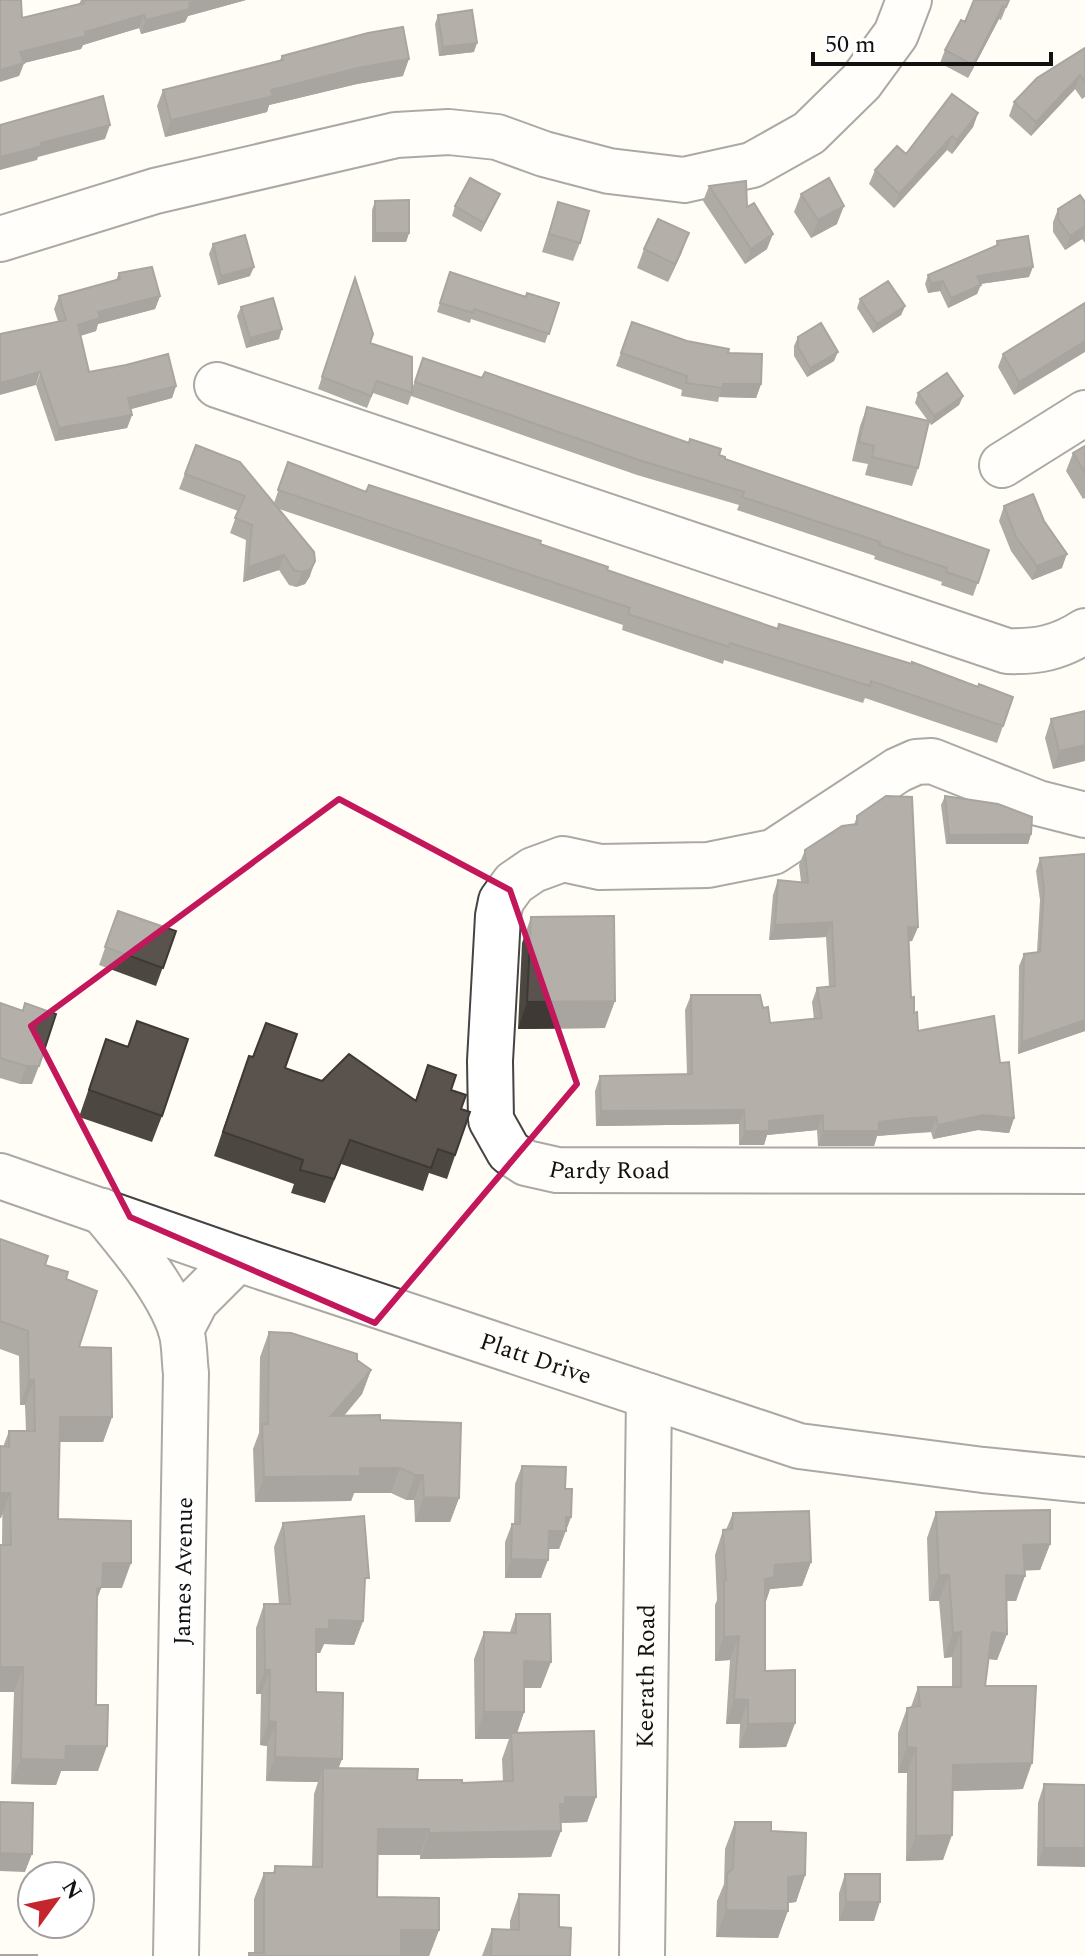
<svg xmlns="http://www.w3.org/2000/svg" width="1085" height="1956" viewBox="0 0 1085 1956" font-family="Spectral,serif">
<style>
.lines{fill:none;stroke-linecap:round;stroke-linejoin:round}
.minor-casing{stroke:#444;stroke-width:48}
.minor{stroke:#fff;stroke-width:44}
.wall{fill:#4d4742}
.shaded-wall{fill:#3f3936}
.building{fill:#5a524d;stroke:#3f3936;stroke-width:2}
.marked{fill:none;stroke:#c2185b;stroke-width:6;stroke-linejoin:round}
.labels{text-anchor:middle;stroke-width:8;stroke-linejoin:round;paint-order:stroke}
.street-label{font-size:24px;fill:#111;stroke:#fff}
</style>
<rect width="100%" height="100%" fill="#fffdf5"/>
<g class="lines">
<defs>
<g id="minor">
<path d="M 0,239 L 155,191 L 396,135 L 449,132 L 497,137 L 544,154 L 609,171 L 684,180 L 752,165 L 809,133 L 861,82 L 896,34 L 909,0"/>
<path d="M 217,385 L 1007,651 C 1037,652 1059,648 1085,631"/>
<path d="M 1002,465 L 1085,413"/>
<path id="s1" d="M 1085,815 L 1038,803 L 932,761 L 916,762 L 898,770 L 773,852 L 708,865 L 600,867 L 563,859 L 533,870 L 514,883 L 501,901 L 498,916 L 490,1061 L 491,1120 L 509,1152 L 526,1163 L 557,1170 L 1085,1171"/>
<path id="s2" d="M 0,1176 L 238,1259 L 799,1446 L 983,1470 L 1085,1480"/>
<path d="M 102,1211 C 128,1242 169,1291 181,1330 C 185,1343 184,1359 186,1373 L 176,1956"/>
<path d="M 181,1330 L 196,1301 L 238,1259"/>
<path id="s3" d="M 642,1956 L 649,1396"/>
</g>
</defs>
<!-- minor casing -->
<use href="#minor" class="minor-casing"/>
<!-- minor -->
<use href="#minor" class="minor"/>
</g>
<!-- wall -->
<path class="wall" d="M 81,0 L 246,0 L 188,16 L 185,22 L 141,34 L 139,28 L 83,45 L 81,49 L 24,63 L 19,76 L 22,18 L 79,4 Z
M 1009,0 L 1001,20 L 999,19 L 968,78 L 940,63 L 945,50 L 965,22 Z
M 438,15 L 474,52 L 439,56 L 435,24 Z
M 1085,48 L 1085,97 L 1082,99 L 1075,89 L 1031,136 L 1009,116 L 1014,102 Z
M 282,56 L 403,76 L 357,84 L 269,105 L 267,112 L 165,137 L 157,106 L 163,90 L 280,60 Z
M 978,113 L 973,127 L 952,154 L 947,150 L 894,208 L 869,184 L 875,170 Z
M 709,186 L 747,207 L 767,249 L 745,264 L 703,201 Z
M 500,194 L 496,203 L 481,232 L 452,216 L 455,206 Z
M 801,194 L 837,224 L 811,238 L 794,212 Z
M 375,201 L 409,233 L 406,242 L 372,242 L 372,210 Z
M 558,202 L 580,243 L 573,261 L 542,252 Z
M 1085,202 L 1085,243 L 1082,239 L 1065,250 L 1053,232 L 1053,222 L 1058,209 Z
M 997,241 L 1029,277 L 980,284 L 977,294 L 948,308 L 940,291 L 928,293 L 925,284 L 928,275 L 996,246 Z
M 213,244 L 250,276 L 218,285 L 209,254 Z
M 644,249 L 682,252 L 668,282 L 637,268 Z
M 450,272 L 526,297 L 559,303 L 545,343 L 471,319 L 470,323 L 437,312 Z
M 119,273 L 160,296 L 155,309 L 98,324 L 96,331 L 80,336 L 89,372 L 176,386 L 172,398 L 131,409 L 132,415 L 127,428 L 55,441 L 36,385 L 58,321 L 54,309 L 59,296 L 116,280 Z
M 355,278 L 370,343 L 412,389 L 423,358 L 719,455 L 725,459 L 989,550 L 973,596 L 941,585 L 942,582 L 874,559 L 875,556 L 737,510 L 739,505 L 637,475 L 411,396 L 408,405 L 373,393 L 367,408 L 318,389 Z
M 860,299 L 905,306 L 901,315 L 873,333 L 857,308 Z
M 1085,303 L 1014,395 L 998,367 L 1003,354 Z
M 241,307 L 279,339 L 246,348 L 237,316 Z
M 632,322 L 687,341 L 728,353 L 761,384 L 756,398 L 719,397 L 718,402 L 681,396 L 682,390 L 616,366 Z
M 798,337 L 834,361 L 807,377 L 794,356 L 794,346 Z
M 918,393 L 963,396 L 959,405 L 931,425 L 929,422 L 918,468 L 912,486 L 865,475 L 868,464 L 852,461 L 860,426 L 867,407 L 928,421 L 915,403 Z
M 196,445 L 274,503 L 288,462 L 366,492 L 540,544 L 1003,726 L 997,743 L 865,698 L 863,703 L 724,660 L 723,664 L 622,630 L 623,625 L 279,509 L 310,576 L 305,584 L 296,587 L 289,585 L 279,570 L 243,582 L 246,540 L 230,533 L 238,511 L 179,489 Z
M 1085,446 L 1085,498 L 1083,499 L 1066,471 L 1073,453 Z
M 1004,506 L 1062,568 L 1032,580 L 1011,551 L 999,521 Z
M 1085,711 L 1053,769 L 1045,738 L 1051,719 Z
M 945,796 L 1031,834 L 1028,844 L 946,844 L 941,805 Z
M 857,816 L 918,927 L 912,941 L 909,941 L 911,998 L 918,1031 L 1000,1063 L 1014,1118 L 1009,1133 L 978,1130 L 933,1139 L 931,1132 L 908,1133 L 877,1136 L 874,1146 L 818,1146 L 817,1130 L 767,1135 L 764,1145 L 739,1145 L 739,1124 L 596,1126 L 595,1091 L 600,1076 L 687,1074 L 685,1010 L 691,995 L 763,1008 L 770,1023 L 814,1019 L 812,1002 L 817,988 L 829,986 L 826,937 L 769,940 L 773,895 L 778,880 L 801,882 L 799,865 L 805,850 L 854,825 Z
M 1040,858 L 1085,859 L 1085,1031 L 1018,1054 L 1019,966 L 1024,954 L 1037,952 L 1040,900 L 1036,871 Z
M 118,911 L 176,931 L 156,986 L 99,965 Z
M 531,917 L 605,1028 L 518,1029 L 522,943 Z
M 0,1003 L 23,1011 L 32,1084 L 20,1084 L 0,1078 Z
M 106,1039 L 128,1047 L 162,1116 L 152,1142 L 79,1117 Z
M 428,1065 L 451,1090 L 461,1109 L 470,1112 L 447,1179 L 429,1173 L 423,1191 L 341,1164 L 325,1203 L 291,1193 L 294,1184 L 214,1156 L 240,1080 L 285,1068 L 322,1081 L 415,1101 Z
M 0,1239 L 45,1265 L 66,1279 L 79,1347 L 112,1417 L 103,1442 L 60,1442 L 58,1519 L 122,1588 L 101,1588 L 96,1601 L 96,1705 L 98,1771 L 61,1771 L 56,1785 L 11,1784 L 14,1692 L 2,1545 L 3,1447 L 9,1431 L 26,1431 L 25,1405 L 20,1405 L 19,1356 L 0,1349 Z
M 269,1332 L 357,1360 L 371,1370 L 362,1394 L 344,1416 L 380,1420 L 459,1498 L 450,1522 L 415,1522 L 414,1500 L 406,1500 L 391,1493 L 354,1493 L 351,1501 L 255,1502 L 253,1449 L 259,1433 L 260,1357 Z
M 522,1466 L 565,1489 L 571,1517 L 559,1549 L 548,1549 L 541,1578 L 505,1578 L 505,1542 L 512,1524 L 514,1524 L 515,1484 Z
M 936,1512 L 1050,1544 L 1040,1570 L 1025,1570 L 1016,1601 L 1006,1601 L 1007,1634 L 997,1660 L 988,1659 L 985,1686 L 1023,1789 L 953,1791 L 943,1860 L 906,1861 L 907,1773 L 898,1773 L 898,1733 L 907,1708 L 911,1707 L 918,1687 L 952,1687 L 952,1657 L 944,1658 L 939,1601 L 929,1601 L 927,1538 Z
M 733,1513 L 811,1562 L 802,1586 L 770,1589 L 766,1601 L 765,1671 L 795,1723 L 786,1747 L 739,1748 L 740,1724 L 726,1724 L 730,1660 L 715,1661 L 715,1605 L 717,1600 L 715,1555 L 723,1530 L 726,1530 Z
M 283,1523 L 364,1591 L 363,1621 L 354,1645 L 324,1644 L 320,1653 L 316,1653 L 316,1692 L 342,1759 L 338,1768 L 417,1780 L 462,1783 L 503,1782 L 502,1759 L 509,1739 L 475,1739 L 474,1659 L 484,1632 L 510,1632 L 516,1614 L 541,1688 L 524,1688 L 524,1712 L 517,1733 L 596,1797 L 587,1822 L 560,1823 L 551,1857 L 420,1859 L 420,1855 L 377,1855 L 377,1897 L 439,1930 L 429,1956 L 248,1956 L 249,1953 L 254,1953 L 254,1899 L 264,1873 L 273,1873 L 275,1866 L 312,1867 L 314,1794 L 318,1782 L 266,1781 L 267,1746 L 260,1745 L 261,1694 L 256,1694 L 256,1628 L 264,1604 L 279,1604 L 274,1547 Z
M 1044,1784 L 1085,1785 L 1037,1866 L 1038,1803 Z
M 735,1822 L 771,1831 L 805,1875 L 796,1902 L 788,1903 L 778,1938 L 716,1937 L 717,1901 L 724,1884 L 725,1849 Z
M 845,1874 L 874,1921 L 839,1921 L 839,1893 Z
M 519,1894 L 559,1927 L 570,1956 L 482,1956 L 492,1929 L 510,1929 L 510,1921 Z"/>
<!-- shaded-wall -->
<path class="shaded-wall" d="M 201,0 L 246,0 L 188,16 L 185,22 L 141,34 L 146,20 L 189,3 Z
M 1003,6 L 999,19 L 968,78 L 973,65 Z
M 144,15 L 139,28 L 83,45 L 81,49 L 24,63 L 19,76 L 0,82 L 0,70 L 20,52 Z
M 477,43 L 474,52 L 439,56 L 443,47 Z
M 409,59 L 403,76 L 357,84 L 269,105 L 267,112 L 165,137 L 171,120 L 271,90 L 362,67 Z
M 1080,75 L 1075,89 L 1031,136 L 1036,122 Z
M 978,113 L 973,127 L 952,154 L 957,140 Z
M 110,125 L 105,139 L 38,157 L 37,160 L 0,170 L 0,157 L 41,143 Z
M 952,136 L 947,150 L 894,208 L 899,194 Z
M 500,194 L 496,203 L 481,232 L 484,223 Z
M 844,206 L 837,224 L 811,238 L 818,220 Z
M 1085,226 L 1082,239 L 1065,250 L 1070,236 Z
M 375,233 L 409,233 L 406,242 L 372,242 Z
M 689,233 L 682,252 L 668,282 L 675,264 Z
M 773,234 L 767,249 L 745,264 L 751,249 Z
M 254,267 L 250,276 L 218,285 L 221,276 Z
M 1033,267 L 1029,277 L 973,285 L 977,276 Z
M 943,281 L 940,291 L 928,293 L 931,283 Z
M 981,285 L 977,294 L 948,308 L 951,298 Z
M 160,296 L 155,309 L 98,324 L 96,331 L 73,338 L 78,325 L 98,312 Z
M 905,306 L 901,315 L 873,333 L 877,324 Z
M 282,329 L 279,339 L 246,348 L 250,338 Z
M 1085,341 L 1085,352 L 1014,395 L 1019,382 Z
M 838,352 L 834,361 L 807,377 L 810,368 Z
M 40,372 L 36,385 L 0,395 L 0,383 Z
M 723,384 L 761,384 L 756,398 L 719,397 Z
M 176,386 L 172,398 L 124,411 L 128,398 Z
M 963,396 L 959,405 L 931,425 L 934,416 Z
M 132,415 L 127,428 L 55,441 L 59,428 Z
M 1067,554 L 1062,568 L 1032,580 L 1037,566 Z
M 284,555 L 279,570 L 243,582 L 248,567 Z
M 315,561 L 310,576 L 305,584 L 296,587 L 302,572 Z
M 1085,745 L 1085,761 L 1053,769 L 1059,751 Z
M 1031,834 L 1028,844 L 946,844 L 949,835 Z
M 832,922 L 826,937 L 769,940 L 775,925 Z
M 908,927 L 918,927 L 912,941 L 903,942 Z
M 615,1001 L 605,1028 L 518,1029 L 527,1002 Z
M 1085,1020 L 1085,1031 L 1018,1054 L 1022,1042 Z
M 26,1066 L 39,1066 L 32,1084 L 20,1084 Z
M 744,1110 L 739,1124 L 596,1126 L 601,1111 Z
M 823,1115 L 817,1130 L 767,1135 L 764,1145 L 739,1145 L 745,1131 L 769,1121 Z
M 983,1115 L 1014,1118 L 1009,1133 L 978,1130 L 933,1139 L 938,1125 Z
M 936,1117 L 931,1132 L 877,1136 L 874,1146 L 818,1146 L 823,1131 L 879,1122 Z
M 371,1370 L 362,1394 L 322,1441 L 331,1416 Z
M 29,1380 L 34,1380 L 25,1405 L 20,1405 Z
M 60,1417 L 112,1417 L 103,1442 L 51,1442 Z
M 360,1468 L 400,1468 L 391,1493 L 354,1493 L 351,1501 L 255,1502 L 264,1477 Z
M 415,1475 L 423,1475 L 414,1500 L 406,1500 Z
M 0,1493 L 10,1493 L 1,1518 L 0,1518 Z
M 424,1497 L 459,1498 L 450,1522 L 415,1522 Z
M 566,1517 L 571,1517 L 559,1549 L 542,1549 L 549,1531 Z
M 1050,1544 L 1040,1570 L 1014,1571 L 1023,1545 Z
M 511,1559 L 548,1560 L 541,1578 L 505,1578 Z
M 811,1562 L 802,1586 L 770,1589 L 766,1601 L 765,1579 L 775,1565 Z
M 103,1563 L 131,1563 L 122,1588 L 101,1588 L 93,1611 Z
M 939,1575 L 949,1575 L 939,1601 L 929,1601 Z
M 1006,1575 L 1025,1576 L 1016,1601 L 997,1600 Z
M 329,1620 L 363,1621 L 354,1645 L 324,1644 L 320,1653 L 307,1653 L 316,1629 Z
M 961,1632 L 952,1657 L 944,1658 L 953,1633 Z
M 992,1632 L 1007,1634 L 997,1660 L 982,1658 Z
M 739,1636 L 730,1660 L 715,1661 L 724,1637 Z
M 524,1661 L 551,1662 L 541,1688 L 514,1688 Z
M 0,1667 L 23,1667 L 14,1692 L 0,1692 Z
M 265,1670 L 270,1670 L 261,1694 L 256,1694 Z
M 734,1699 L 748,1700 L 740,1724 L 726,1724 Z
M 484,1712 L 524,1712 L 515,1739 L 511,1733 L 509,1739 L 475,1739 Z
M 269,1721 L 276,1722 L 267,1746 L 260,1745 Z
M 795,1723 L 786,1747 L 739,1748 L 748,1724 Z
M 66,1746 L 107,1746 L 98,1771 L 61,1771 L 56,1785 L 11,1784 L 21,1759 Z
M 907,1747 L 916,1748 L 907,1773 L 898,1773 Z
M 275,1757 L 342,1759 L 333,1783 L 323,1768 L 318,1782 L 266,1781 Z
M 1032,1763 L 1023,1789 L 944,1791 L 953,1765 Z
M 565,1797 L 596,1797 L 587,1822 L 558,1823 L 560,1804 Z
M 378,1829 L 429,1829 L 420,1855 L 368,1855 Z
M 561,1831 L 551,1857 L 420,1859 L 429,1833 Z
M 952,1835 L 943,1860 L 906,1861 L 916,1836 Z
M 1044,1848 L 1085,1848 L 1085,1867 L 1037,1866 Z
M 0,1853 L 32,1854 L 25,1872 L 0,1871 Z
M 805,1875 L 796,1902 L 779,1904 L 788,1877 Z
M 846,1902 L 880,1902 L 874,1921 L 839,1921 Z
M 726,1910 L 788,1911 L 778,1938 L 716,1937 Z
M 401,1930 L 439,1930 L 429,1956 L 391,1956 Z"/>
<!-- building -->
<path class="building" d="M 0,0 L 21,0 L 22,18 L 84,3 L 83,0 L 201,0 L 189,3 L 190,9 L 146,20 L 144,15 L 85,32 L 86,36 L 20,52 L 24,63 L 0,70 Z
M 974,0 L 1009,0 L 1006,7 L 1003,6 L 973,65 L 945,50 L 961,20 L 965,22 Z
M 472,10 L 477,43 L 443,47 L 438,15 Z
M 403,27 L 409,59 L 362,67 L 271,90 L 273,96 L 171,120 L 163,90 L 283,60 L 282,56 L 368,33 Z
M 1085,48 L 1085,82 L 1080,75 L 1036,122 L 1014,102 L 1037,78 Z
M 952,94 L 978,113 L 957,140 L 952,136 L 899,194 L 875,170 L 897,146 L 906,154 Z
M 103,96 L 110,125 L 41,143 L 42,146 L 0,157 L 0,125 Z
M 470,178 L 500,194 L 484,223 L 455,206 Z
M 829,178 L 844,206 L 818,220 L 801,194 Z
M 746,181 L 747,207 L 754,203 L 773,234 L 751,249 L 709,186 Z
M 1080,195 L 1085,202 L 1085,226 L 1070,236 L 1058,219 L 1058,209 Z
M 409,200 L 409,233 L 375,233 L 375,201 Z
M 558,202 L 589,211 L 580,243 L 549,234 Z
M 658,219 L 689,233 L 675,264 L 644,249 Z
M 245,235 L 254,267 L 221,276 L 213,244 Z
M 1028,236 L 1033,267 L 977,276 L 981,285 L 951,298 L 943,281 L 931,283 L 928,275 L 998,245 L 997,241 Z
M 152,267 L 160,296 L 98,312 L 100,318 L 78,325 L 89,372 L 126,365 L 168,354 L 176,386 L 128,398 L 132,415 L 59,428 L 40,372 L 0,383 L 0,334 L 66,320 L 59,296 L 120,279 L 119,273 Z
M 450,272 L 526,297 L 527,293 L 559,303 L 549,334 L 474,309 L 473,313 L 440,303 Z
M 355,278 L 373,334 L 370,343 L 412,357 L 412,393 L 377,381 L 371,396 L 322,377 Z
M 888,281 L 905,306 L 877,324 L 860,299 Z
M 273,298 L 282,329 L 250,338 L 241,307 Z
M 1085,303 L 1085,341 L 1019,382 L 1003,354 Z
M 632,322 L 687,341 L 729,349 L 728,353 L 762,354 L 761,384 L 723,384 L 722,388 L 686,383 L 687,376 L 621,353 Z
M 821,323 L 838,352 L 810,368 L 798,347 L 798,337 Z
M 423,358 L 482,378 L 485,372 L 689,443 L 690,439 L 721,449 L 719,455 L 725,457 L 725,459 L 989,550 L 978,583 L 946,572 L 947,568 L 879,545 L 880,542 L 742,497 L 744,492 L 642,461 L 415,382 Z
M 947,373 L 963,396 L 934,416 L 918,393 Z
M 867,407 L 929,421 L 918,468 L 872,457 L 874,446 L 859,442 Z
M 196,445 L 240,462 L 314,552 L 315,561 L 311,569 L 302,572 L 294,570 L 284,555 L 248,567 L 252,525 L 235,518 L 245,496 L 185,474 Z
M 1085,446 L 1085,473 L 1073,453 Z
M 288,462 L 366,492 L 369,485 L 541,541 L 540,544 L 608,567 L 607,570 L 778,629 L 779,624 L 912,664 L 912,662 L 978,687 L 979,684 L 1013,697 L 1003,726 L 871,681 L 870,686 L 730,643 L 729,647 L 628,614 L 630,608 L 278,490 Z
M 1033,494 L 1044,521 L 1067,554 L 1037,566 L 1016,537 L 1004,506 Z
M 1085,711 L 1085,745 L 1059,751 L 1051,719 Z
M 886,796 L 912,797 L 918,927 L 908,927 L 911,998 L 914,997 L 914,1013 L 917,1012 L 918,1031 L 994,1016 L 1000,1063 L 1009,1062 L 1014,1118 L 983,1115 L 938,1125 L 936,1117 L 913,1118 L 879,1122 L 879,1131 L 823,1131 L 823,1115 L 769,1121 L 769,1131 L 745,1131 L 744,1110 L 601,1111 L 600,1076 L 692,1074 L 691,995 L 760,995 L 763,1008 L 768,1007 L 770,1023 L 822,1018 L 817,988 L 835,986 L 832,922 L 775,925 L 778,880 L 808,883 L 805,850 L 842,826 L 857,824 L 857,816 Z
M 945,796 L 998,804 L 1032,817 L 1031,834 L 949,835 Z
M 1085,854 L 1085,1020 L 1022,1042 L 1024,954 L 1040,952 L 1044,888 L 1040,858 Z
M 118,911 L 176,931 L 163,968 L 105,947 Z
M 614,916 L 615,1001 L 527,1002 L 531,917 Z
M 0,1003 L 23,1011 L 25,1003 L 56,1014 L 39,1066 L 26,1066 L 0,1058 L 0,1059 Z
M 137,1021 L 188,1039 L 162,1116 L 89,1090 L 106,1039 L 128,1047 Z
M 266,1023 L 297,1034 L 285,1068 L 322,1081 L 349,1054 L 416,1101 L 428,1065 L 456,1075 L 451,1090 L 466,1095 L 461,1109 L 470,1112 L 455,1155 L 438,1149 L 431,1168 L 350,1140 L 334,1179 L 300,1170 L 303,1160 L 223,1132 L 249,1056 L 253,1057 Z
M 0,1239 L 48,1256 L 45,1265 L 68,1272 L 66,1279 L 97,1291 L 79,1347 L 111,1348 L 112,1417 L 60,1417 L 58,1519 L 131,1521 L 131,1563 L 103,1563 L 102,1587 L 97,1589 L 96,1705 L 108,1705 L 107,1746 L 66,1746 L 65,1760 L 21,1759 L 23,1667 L 0,1667 L 0,1545 L 11,1545 L 10,1493 L 0,1493 L 0,1446 L 9,1447 L 9,1431 L 35,1431 L 34,1380 L 29,1380 L 28,1331 L 0,1321 Z
M 269,1332 L 291,1333 L 357,1354 L 357,1360 L 371,1370 L 331,1416 L 380,1415 L 380,1420 L 461,1423 L 459,1498 L 424,1497 L 423,1475 L 415,1475 L 400,1468 L 360,1468 L 360,1476 L 264,1477 L 262,1424 L 268,1424 Z
M 522,1466 L 566,1467 L 565,1489 L 572,1489 L 571,1517 L 566,1517 L 566,1531 L 549,1531 L 548,1560 L 511,1559 L 512,1524 L 520,1524 Z
M 1050,1510 L 1050,1544 L 1023,1545 L 1025,1576 L 1006,1575 L 1007,1634 L 992,1632 L 985,1686 L 1036,1686 L 1032,1763 L 953,1765 L 952,1835 L 916,1836 L 916,1748 L 907,1747 L 907,1708 L 920,1706 L 918,1687 L 961,1687 L 961,1632 L 953,1633 L 949,1575 L 939,1575 L 936,1512 Z
M 809,1511 L 811,1562 L 775,1565 L 774,1577 L 765,1579 L 765,1671 L 795,1670 L 795,1723 L 748,1724 L 748,1700 L 734,1699 L 739,1636 L 724,1637 L 724,1581 L 726,1580 L 723,1530 L 732,1529 L 733,1513 Z
M 364,1516 L 369,1578 L 365,1578 L 363,1621 L 329,1620 L 329,1629 L 316,1629 L 316,1692 L 343,1693 L 342,1759 L 275,1757 L 276,1722 L 269,1721 L 270,1670 L 265,1670 L 264,1604 L 290,1604 L 283,1523 Z
M 516,1614 L 550,1614 L 551,1662 L 524,1661 L 524,1712 L 484,1712 L 484,1632 L 516,1633 Z
M 594,1731 L 596,1797 L 565,1797 L 565,1804 L 560,1804 L 561,1831 L 429,1833 L 429,1829 L 378,1829 L 377,1897 L 439,1898 L 439,1930 L 401,1930 L 401,1956 L 249,1956 L 249,1953 L 264,1953 L 264,1873 L 275,1873 L 275,1866 L 322,1867 L 323,1768 L 418,1769 L 417,1780 L 462,1780 L 462,1783 L 513,1781 L 511,1733 Z
M 1044,1784 L 1085,1785 L 1085,1848 L 1044,1848 Z
M 0,1802 L 33,1803 L 32,1854 L 0,1853 Z
M 735,1822 L 771,1822 L 771,1831 L 806,1833 L 805,1875 L 788,1877 L 788,1911 L 726,1910 L 727,1874 L 733,1868 Z
M 845,1874 L 880,1874 L 880,1902 L 846,1902 Z
M 519,1894 L 559,1895 L 559,1927 L 571,1928 L 570,1956 L 491,1956 L 492,1929 L 519,1930 Z
M 0,1955 L 37,1955 L 37,1956 L 0,1956 Z"/>
<!-- marked area -->
<path d="M0 0H1085V1956H0ZM 339,799 L 510,890 L 577,1084 L 375,1323 L 130,1217 L 31,1026 Z" fill="#fffdf5" fill-opacity=".55" fill-rule="evenodd"/>
<path class="marked" d="M 339,799 L 510,890 L 577,1084 L 375,1323 L 130,1217 L 31,1026 Z"/>
<g class="labels">
<!-- street labels -->
<g class="street-label">
<text dy="8" stroke="none"><textPath href="#s1" startOffset="998">Pardy Road</textPath></text>
<text dy="8" stroke="none"><textPath href="#s2" startOffset="566">Platt Drive</textPath></text>
<text transform="translate(183 1571) rotate(-89)" y="8">James Avenue</text>
<text dy="8" stroke="none"><textPath href="#s3" startOffset="280">Keerath Road</textPath></text>
</g>
</g>
<!-- north arrow -->
<g transform="translate(56 1900) rotate(57)"><circle r="38" fill="#ffffff" stroke="#a0a0a0" stroke-width="2"/>
<path d="M0-6L14 30L0 20L-14 30Z" fill="#c4262e"/>
<text y="-12" font-size="22" font-weight="bold" text-anchor="middle" fill="#111111">N</text>
</g>
<!-- scale -->
<path d="M813 52v12h238v-12" fill="none" stroke="#111111" stroke-width="4"/>
<text x="825" y="52" font-size="24" fill="#111111" stroke="#ffffff" stroke-width="6" paint-order="stroke">50 m</text>
</svg>
